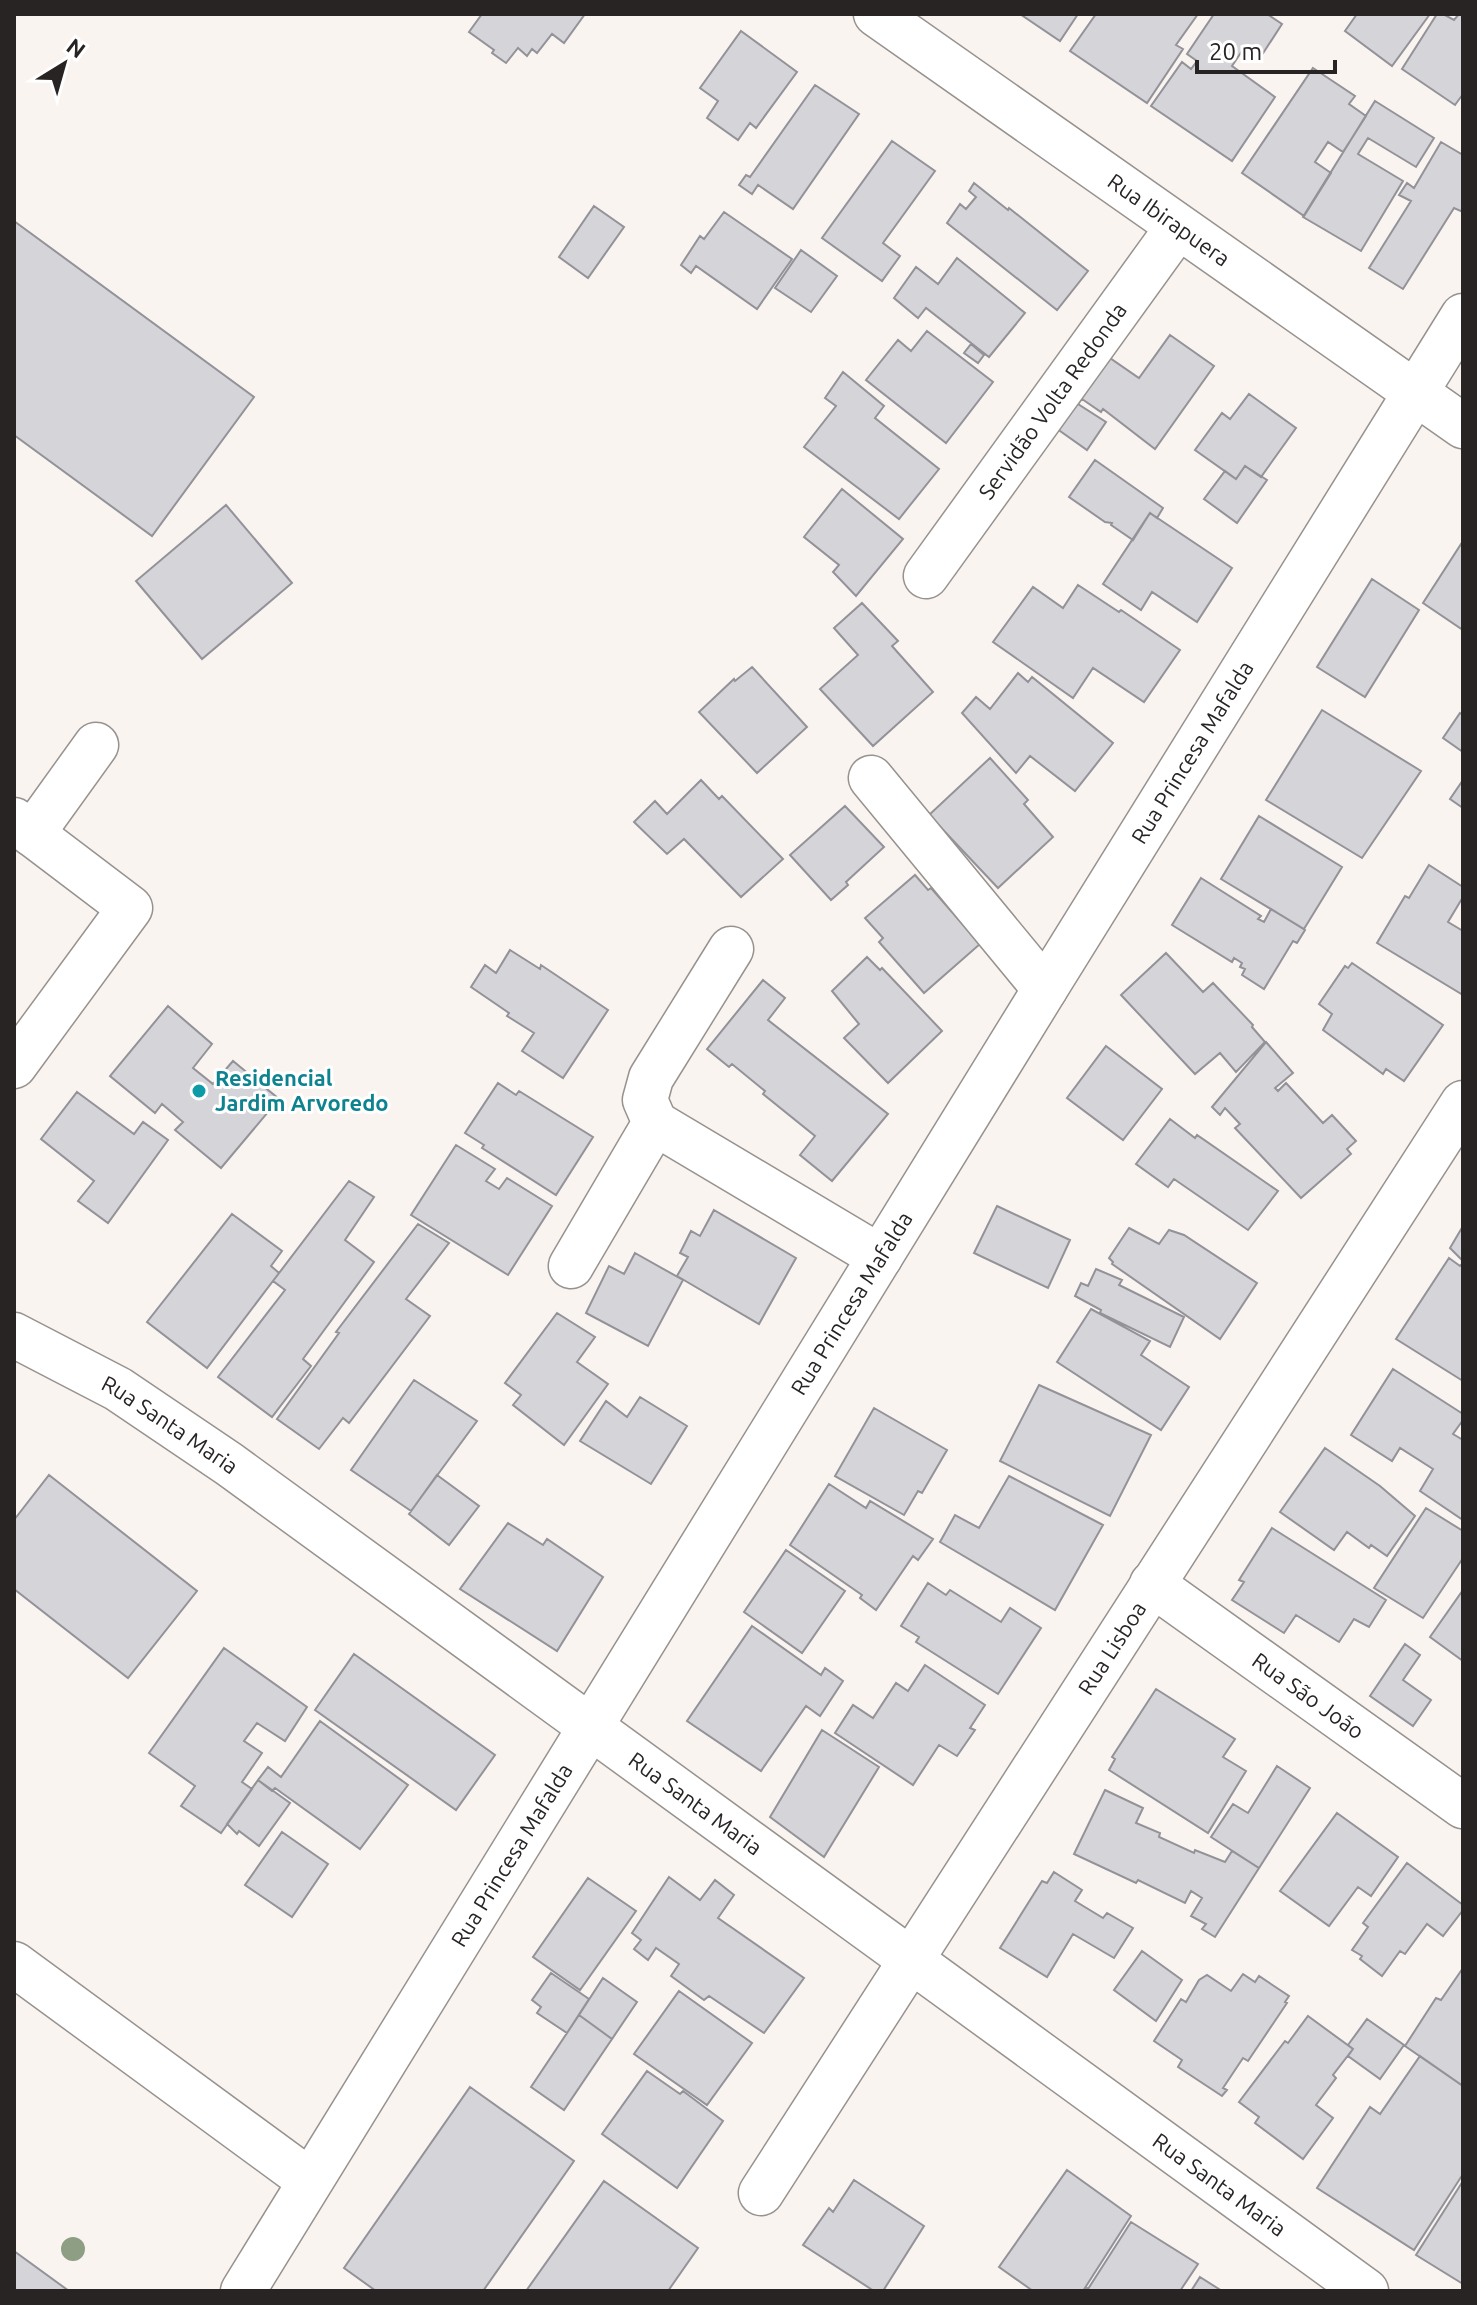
<svg xmlns="http://www.w3.org/2000/svg" width="1477" height="2305" viewBox="0 0 1477 2305" font-family="Ubuntu,sans-serif">
<style>
.building{fill:#d5d4d9;stroke:#939298;stroke-width:2}
.lines{fill:none;stroke-linecap:round;stroke-linejoin:round}
.minor-casing{stroke:#98928f;stroke-width:47}
.minor{stroke:#fff;stroke-width:44}
.tree{fill:#8e9e84}
.culture-dot{fill:#0f9aa8;stroke:#fff;stroke-width:3}
.labels{text-anchor:middle;stroke-width:6;stroke-linejoin:round;paint-order:stroke}
.street-label{font-size:22px;fill:#272423;stroke:#fff}
.culture-label{font-size:22px;font-weight:bold;fill:#0d838f;stroke:#fff;text-anchor:start}
</style>
<rect width="100%" height="100%" fill="#faf4f1"/>
<!-- building -->
<path class="building" d="M 482,14 L 585,14 L 564,43 L 552,34 L 537,53 L 532,49 L 527,56 L 518,48 L 506,63 L 492,53 L 494,50 L 469,32 Z
M 1020,14 L 1078,14 L 1060,41 Z
M 1096,14 L 1198,14 L 1176,45 L 1183,49 L 1147,103 L 1070,51 Z
M 1214,14 L 1267,14 L 1282,24 L 1260,58 L 1244,48 L 1232,66 L 1275,97 L 1232,161 L 1151,106 L 1182,62 L 1191,69 L 1197,61 L 1187,54 Z
M 1357,14 L 1430,14 L 1392,66 L 1345,31 Z
M 1437,14 L 1443,14 L 1454,20 L 1459,14 L 1463,14 L 1463,94 L 1455,105 L 1402,69 Z
M 741,31 L 797,72 L 756,128 L 750,123 L 738,140 L 707,118 L 718,101 L 700,88 Z
M 1313,68 L 1355,96 L 1349,104 L 1366,116 L 1343,152 L 1328,142 L 1315,162 L 1331,173 L 1304,216 L 1242,173 Z
M 815,85 L 859,114 L 793,209 L 758,185 L 752,194 L 739,185 L 746,175 L 750,177 Z
M 1375,101 L 1434,138 L 1416,167 L 1368,138 L 1358,154 L 1403,181 L 1361,251 L 1303,217 Z
M 892,141 L 935,171 L 883,243 L 900,256 L 882,281 L 822,238 Z
M 1441,142 L 1463,155 L 1463,212 L 1454,208 L 1403,289 L 1369,268 L 1411,201 L 1399,195 L 1407,183 L 1414,188 Z
M 974,183 L 1008,210 L 1009,208 L 1088,271 L 1057,310 L 947,223 L 960,204 L 966,209 L 976,197 L 969,191 Z
M 594,206 L 624,227 L 588,278 L 559,257 Z
M 724,212 L 792,259 L 757,309 L 696,266 L 691,273 L 681,265 L 700,236 L 704,239 Z
M 14,221 L 254,397 L 152,536 L 14,435 Z
M 801,250 L 837,276 L 811,312 L 775,288 Z
M 957,258 L 1025,313 L 989,357 L 926,308 L 918,318 L 894,298 L 916,267 L 938,284 Z
M 927,331 L 993,382 L 946,443 L 866,380 L 898,340 L 911,351 Z
M 1170,335 L 1214,366 L 1155,449 L 1103,409 L 1101,412 L 1082,399 L 1078,404 L 1106,422 L 1087,450 L 1053,426 L 1104,354 L 1139,378 Z
M 971,344 L 984,355 L 978,363 L 964,353 Z
M 843,372 L 884,406 L 875,418 L 939,469 L 899,519 L 804,447 L 836,406 L 825,398 Z
M 1249,394 L 1296,428 L 1261,477 L 1245,466 L 1236,479 L 1195,450 L 1222,413 L 1230,419 Z
M 1095,460 L 1163,508 L 1157,518 L 1150,513 L 1133,540 L 1111,525 L 1112,523 L 1105,522 L 1069,497 Z
M 1245,466 L 1267,480 L 1237,523 L 1204,499 L 1225,471 L 1236,479 Z
M 842,489 L 903,539 L 856,596 L 833,572 L 839,565 L 804,537 Z
M 226,505 L 292,583 L 202,659 L 136,581 Z
M 1150,513 L 1232,568 L 1197,622 L 1152,592 L 1141,610 L 1103,584 Z
M 1463,541 L 1463,630 L 1423,603 Z
M 1372,579 L 1419,610 L 1365,697 L 1317,667 Z
M 1078,585 L 1119,612 L 1121,610 L 1180,650 L 1144,702 L 1093,668 L 1073,698 L 993,642 L 1033,587 L 1063,608 Z
M 862,603 L 898,641 L 892,646 L 933,692 L 873,746 L 820,689 L 858,655 L 834,628 Z
M 752,667 L 807,727 L 757,773 L 699,712 L 734,679 L 735,681 Z
M 1018,673 L 1028,682 L 1032,677 L 1113,743 L 1075,791 L 1030,756 L 1016,773 L 962,713 L 976,697 L 990,709 Z
M 1322,710 L 1421,771 L 1362,858 L 1266,800 Z
M 1460,713 L 1463,715 L 1463,752 L 1443,738 Z
M 990,758 L 1028,800 L 1024,804 L 1053,837 L 998,888 L 929,815 Z
M 701,780 L 719,799 L 722,796 L 783,859 L 741,897 L 684,839 L 667,854 L 634,822 L 655,801 L 667,814 Z
M 1463,780 L 1463,808 L 1450,799 Z
M 845,806 L 884,847 L 846,882 L 848,885 L 831,900 L 790,855 Z
M 1259,816 L 1342,867 L 1304,929 L 1221,879 Z
M 1429,865 L 1463,887 L 1463,897 L 1448,922 L 1463,931 L 1463,995 L 1377,943 L 1405,896 L 1409,898 Z
M 915,875 L 928,890 L 931,888 L 980,944 L 924,993 L 879,942 L 883,938 L 865,918 Z
M 1201,878 L 1261,916 L 1258,919 L 1264,922 L 1271,909 L 1305,930 L 1297,943 L 1293,941 L 1264,989 L 1242,975 L 1245,969 L 1240,967 L 1242,963 L 1234,958 L 1232,962 L 1172,925 Z
M 510,950 L 540,969 L 541,965 L 608,1010 L 563,1078 L 522,1051 L 534,1033 L 507,1016 L 509,1013 L 471,987 L 485,965 L 496,973 Z
M 1166,953 L 1203,992 L 1213,983 L 1253,1025 L 1252,1027 L 1265,1042 L 1236,1072 L 1220,1053 L 1195,1074 L 1121,995 Z
M 867,957 L 880,970 L 882,968 L 942,1031 L 888,1083 L 844,1038 L 859,1024 L 832,991 Z
M 1352,963 L 1443,1025 L 1404,1081 L 1386,1069 L 1383,1074 L 1323,1030 L 1332,1014 L 1319,1004 L 1345,966 L 1348,968 Z
M 763,980 L 785,998 L 768,1020 L 888,1114 L 832,1181 L 800,1155 L 815,1136 L 763,1094 L 765,1091 L 732,1064 L 729,1067 L 707,1049 Z
M 168,1006 L 212,1044 L 193,1068 L 213,1084 L 233,1061 L 279,1099 L 221,1168 L 175,1130 L 183,1122 L 162,1104 L 155,1113 L 110,1076 Z
M 1266,1042 L 1293,1073 L 1275,1088 L 1278,1091 L 1286,1083 L 1323,1123 L 1332,1115 L 1356,1141 L 1347,1149 L 1351,1154 L 1301,1198 L 1235,1128 L 1240,1124 L 1225,1108 L 1220,1115 L 1212,1107 Z
M 1106,1046 L 1162,1089 L 1123,1140 L 1067,1098 Z
M 498,1083 L 516,1095 L 519,1091 L 593,1137 L 556,1195 L 482,1148 L 484,1145 L 465,1133 Z
M 77,1092 L 134,1134 L 143,1122 L 168,1140 L 108,1223 L 78,1201 L 94,1181 L 41,1139 Z
M 1170,1119 L 1195,1138 L 1197,1135 L 1278,1191 L 1248,1230 L 1174,1179 L 1168,1187 L 1136,1164 Z
M 456,1145 L 495,1169 L 486,1181 L 499,1189 L 507,1178 L 552,1206 L 508,1275 L 411,1215 Z
M 349,1181 L 374,1197 L 345,1240 L 374,1262 L 303,1359 L 311,1366 L 272,1417 L 218,1377 L 285,1290 L 273,1281 Z
M 997,1206 L 1070,1240 L 1048,1288 L 974,1253 Z
M 714,1210 L 796,1258 L 759,1324 L 677,1276 L 688,1257 L 680,1253 L 691,1231 L 700,1236 Z
M 232,1214 L 282,1251 L 271,1266 L 279,1273 L 207,1368 L 147,1322 Z
M 418,1224 L 449,1243 L 406,1299 L 430,1316 L 349,1423 L 343,1418 L 319,1449 L 277,1419 L 339,1333 L 336,1332 Z
M 1463,1226 L 1463,1261 L 1450,1248 Z
M 1129,1228 L 1159,1244 L 1169,1230 L 1184,1235 L 1257,1283 L 1220,1339 L 1112,1264 L 1113,1262 L 1109,1258 Z
M 635,1253 L 683,1280 L 648,1346 L 586,1313 L 609,1266 L 624,1274 Z
M 1449,1258 L 1460,1266 L 1463,1263 L 1463,1381 L 1396,1339 Z
M 1096,1269 L 1122,1280 L 1119,1285 L 1184,1317 L 1170,1347 L 1100,1313 L 1101,1310 L 1075,1296 L 1081,1283 L 1088,1286 Z
M 1091,1309 L 1150,1341 L 1141,1355 L 1189,1387 L 1161,1430 L 1057,1362 Z
M 557,1313 L 595,1337 L 577,1362 L 608,1384 L 564,1445 L 513,1405 L 521,1395 L 505,1383 Z
M 1393,1369 L 1463,1414 L 1463,1420 L 1453,1434 L 1463,1440 L 1463,1520 L 1420,1491 L 1433,1469 L 1400,1448 L 1392,1461 L 1351,1435 Z
M 414,1380 L 477,1421 L 411,1511 L 351,1470 Z
M 1039,1385 L 1151,1435 L 1110,1516 L 1000,1461 Z
M 640,1397 L 687,1426 L 651,1484 L 580,1441 L 606,1401 L 627,1417 Z
M 874,1408 L 947,1450 L 922,1493 L 918,1491 L 904,1515 L 835,1476 Z
M 1325,1448 L 1380,1486 L 1415,1516 L 1387,1556 L 1371,1545 L 1369,1548 L 1347,1532 L 1334,1550 L 1280,1512 Z
M 49,1475 L 197,1591 L 128,1678 L 14,1589 L 14,1520 Z
M 437,1475 L 479,1506 L 449,1545 L 409,1514 Z
M 1009,1476 L 1103,1525 L 1055,1610 L 940,1542 L 955,1515 L 979,1528 Z
M 829,1484 L 866,1508 L 870,1501 L 933,1539 L 918,1560 L 913,1556 L 876,1610 L 860,1598 L 862,1595 L 790,1545 Z
M 1426,1508 L 1463,1531 L 1463,1558 L 1423,1618 L 1374,1588 Z
M 508,1523 L 543,1545 L 547,1539 L 603,1577 L 557,1651 L 460,1589 Z
M 1272,1528 L 1386,1600 L 1369,1627 L 1354,1619 L 1339,1642 L 1296,1615 L 1284,1633 L 1232,1600 L 1244,1582 L 1239,1580 Z
M 786,1550 L 845,1591 L 802,1653 L 744,1612 Z
M 928,1583 L 946,1595 L 950,1590 L 1001,1622 L 1010,1608 L 1041,1628 L 998,1694 L 916,1642 L 919,1637 L 901,1626 Z
M 1463,1590 L 1463,1661 L 1430,1637 Z
M 752,1626 L 821,1675 L 825,1668 L 843,1681 L 820,1716 L 806,1706 L 761,1771 L 687,1721 Z
M 1405,1644 L 1420,1655 L 1403,1680 L 1431,1700 L 1413,1726 L 1370,1696 Z
M 224,1648 L 307,1707 L 285,1741 L 257,1723 L 244,1741 L 262,1753 L 242,1782 L 252,1789 L 221,1833 L 181,1806 L 195,1786 L 149,1753 Z
M 354,1654 L 495,1755 L 456,1810 L 315,1710 Z
M 925,1665 L 985,1705 L 970,1728 L 975,1730 L 957,1756 L 939,1745 L 913,1785 L 835,1733 L 853,1705 L 873,1718 L 896,1683 L 908,1691 Z
M 1156,1689 L 1235,1739 L 1223,1757 L 1246,1771 L 1208,1833 L 1109,1770 L 1115,1759 L 1112,1757 Z
M 320,1721 L 408,1785 L 360,1849 L 275,1788 L 272,1791 L 258,1780 L 268,1767 L 281,1777 Z
M 822,1730 L 879,1767 L 824,1857 L 770,1817 Z
M 1277,1766 L 1310,1788 L 1259,1868 L 1211,1837 L 1233,1804 L 1248,1813 Z
M 258,1780 L 290,1803 L 259,1846 L 239,1831 L 237,1834 L 227,1824 Z
M 1105,1790 L 1143,1808 L 1136,1823 L 1160,1833 L 1159,1837 L 1194,1853 L 1195,1850 L 1225,1862 L 1232,1851 L 1259,1868 L 1215,1937 L 1202,1929 L 1206,1924 L 1191,1916 L 1202,1898 L 1191,1891 L 1185,1903 L 1138,1880 L 1136,1883 L 1074,1854 Z
M 1337,1813 L 1398,1857 L 1371,1896 L 1358,1887 L 1329,1926 L 1280,1891 Z
M 282,1832 L 328,1864 L 292,1917 L 245,1885 Z
M 1407,1863 L 1463,1905 L 1463,1910 L 1443,1936 L 1427,1924 L 1405,1954 L 1400,1951 L 1382,1976 L 1360,1959 L 1362,1956 L 1352,1950 L 1368,1927 L 1363,1923 Z
M 1054,1872 L 1082,1890 L 1075,1901 L 1103,1918 L 1107,1913 L 1133,1928 L 1114,1958 L 1073,1934 L 1047,1977 L 1000,1948 L 1042,1881 L 1047,1883 Z
M 669,1877 L 700,1900 L 715,1880 L 734,1895 L 718,1918 L 804,1978 L 764,2033 L 709,1996 L 704,2000 L 671,1976 L 679,1964 L 656,1948 L 648,1960 L 634,1949 L 641,1940 L 632,1933 Z
M 588,1878 L 636,1911 L 580,1990 L 533,1957 Z
M 1142,1951 L 1182,1980 L 1156,2021 L 1114,1990 Z
M 1463,1968 L 1463,2086 L 1405,2046 L 1436,1998 L 1441,2000 Z
M 551,1973 L 589,1999 L 567,2033 L 537,2013 L 541,2007 L 532,2000 Z
M 1243,1974 L 1255,1982 L 1259,1976 L 1289,1996 L 1285,2002 L 1287,2003 L 1248,2061 L 1243,2058 L 1223,2088 L 1227,2090 L 1222,2096 L 1178,2067 L 1182,2060 L 1154,2041 L 1181,1999 L 1186,2002 L 1199,1980 L 1207,1975 L 1231,1991 Z
M 603,1978 L 637,2002 L 612,2039 L 579,2015 Z
M 679,1991 L 752,2043 L 707,2105 L 634,2054 Z
M 579,2015 L 612,2039 L 564,2110 L 531,2087 Z
M 1308,2016 L 1353,2049 L 1333,2075 L 1336,2078 L 1316,2105 L 1333,2118 L 1303,2159 L 1255,2123 L 1259,2117 L 1239,2102 L 1285,2041 L 1288,2043 Z
M 1367,2019 L 1404,2045 L 1380,2079 L 1348,2056 L 1353,2049 L 1348,2045 Z
M 1420,2056 L 1463,2086 L 1463,2174 L 1414,2250 L 1317,2188 L 1370,2107 L 1380,2114 Z
M 647,2071 L 680,2094 L 683,2091 L 723,2121 L 677,2188 L 602,2134 Z
M 470,2087 L 574,2161 L 483,2291 L 376,2291 L 344,2268 Z
M 1067,2170 L 1131,2216 L 1083,2291 L 1033,2291 L 999,2267 Z
M 854,2180 L 924,2226 L 883,2291 L 874,2291 L 803,2245 L 829,2208 L 833,2212 Z
M 604,2181 L 698,2248 L 668,2291 L 526,2291 Z
M 1463,2181 L 1463,2284 L 1416,2255 Z
M 1131,2222 L 1198,2264 L 1180,2291 L 1083,2291 L 1086,2287 L 1088,2289 Z
M 14,2251 L 69,2291 L 14,2291 Z
M 1200,2277 L 1222,2291 L 1191,2291 Z"/>
<g class="lines">
<defs>
<g id="minor">
<path id="s1" d="M 876,14 L 1463,426"/>
<path id="s2" d="M 926,576 L 1178,227"/>
<path d="M 871,778 L 1045,989"/>
<path d="M 14,820 L 130,908 L 14,1066"/>
<path d="M 32,834 L 96,745"/>
<path d="M 655,1123 L 880,1257"/>
<path d="M 571,1266 L 655,1123 L 645,1100 L 651,1078 L 731,949"/>
<path id="s3" d="M 14,1335 L 118,1389 L 229,1464 L 1366,2291"/>
<path id="s4" d="M 1152,1584 L 1463,1806"/>
<path d="M 14,1964 L 310,2181"/>
<path id="s5" d="M 761,2193 L 1463,1103"/>
<path id="s6" d="M 243,2291 L 1045,989 L 1463,316"/>
</g>
</defs>
<!-- minor casing -->
<use href="#minor" class="minor-casing"/>
<!-- minor -->
<use href="#minor" class="minor"/>
</g>
<!-- trees -->
<circle class="tree" cx="73" cy="2249" r="12"/>
<!-- markers -->
<circle class="culture-dot" cx="199" cy="1091" r="8"/>
<g class="labels">
<!-- street labels -->
<g class="street-label">
<text dy="8" stroke="none"><textPath href="#s1" startOffset="358">Rua Ibirapuera</textPath></text>
<text dy="8" stroke="none"><textPath href="#s2" startOffset="216">Servidão Volta Redonda</textPath></text>
<text dy="8" stroke="none"><textPath href="#s6" startOffset="1808">Rua Princesa Mafalda</textPath></text>
<text dy="8" stroke="none"><textPath href="#s6" startOffset="1160">Rua Princesa Mafalda</textPath></text>
<text dy="8" stroke="none"><textPath href="#s3" startOffset="180">Rua Santa Maria</textPath></text>
<text dy="8" stroke="none"><textPath href="#s5" startOffset="648">Rua Lisboa</textPath></text>
<text dy="8" stroke="none"><textPath href="#s4" startOffset="192">Rua São João</textPath></text>
<text dy="8" stroke="none"><textPath href="#s3" startOffset="828">Rua Santa Maria</textPath></text>
<text dy="8" stroke="none"><textPath href="#s6" startOffset="512">Rua Princesa Mafalda</textPath></text>
<text dy="8" stroke="none"><textPath href="#s3" startOffset="1476">Rua Santa Maria</textPath></text>
</g>
<!-- culture labels -->
<g class="culture-label">
<text x="215" y="1086">Residencial<tspan x="215" dy="25">Jardim Arvoredo</tspan></text>
</g>
</g>
<!-- border -->
<rect width="1477" height="2305" fill="none" stroke="#272423" stroke-width="32"/>
<!-- north arrow -->
<g transform="translate(64 64) rotate(37)" stroke="#ffffff" stroke-width="6" paint-order="stroke">
<path d="M0-6L14 30L0 20L-14 30Z" fill="#272423"/>
<text y="-12" font-size="22" font-weight="bold" text-anchor="middle" fill="#272423">N</text>
</g>
<!-- scale -->
<path d="M1197 60v12h138v-12" fill="none" stroke="#272423" stroke-width="4"/>
<text x="1209" y="60" font-size="24" fill="#272423" stroke="#ffffff" stroke-width="6" paint-order="stroke">20 m</text>
</svg>
